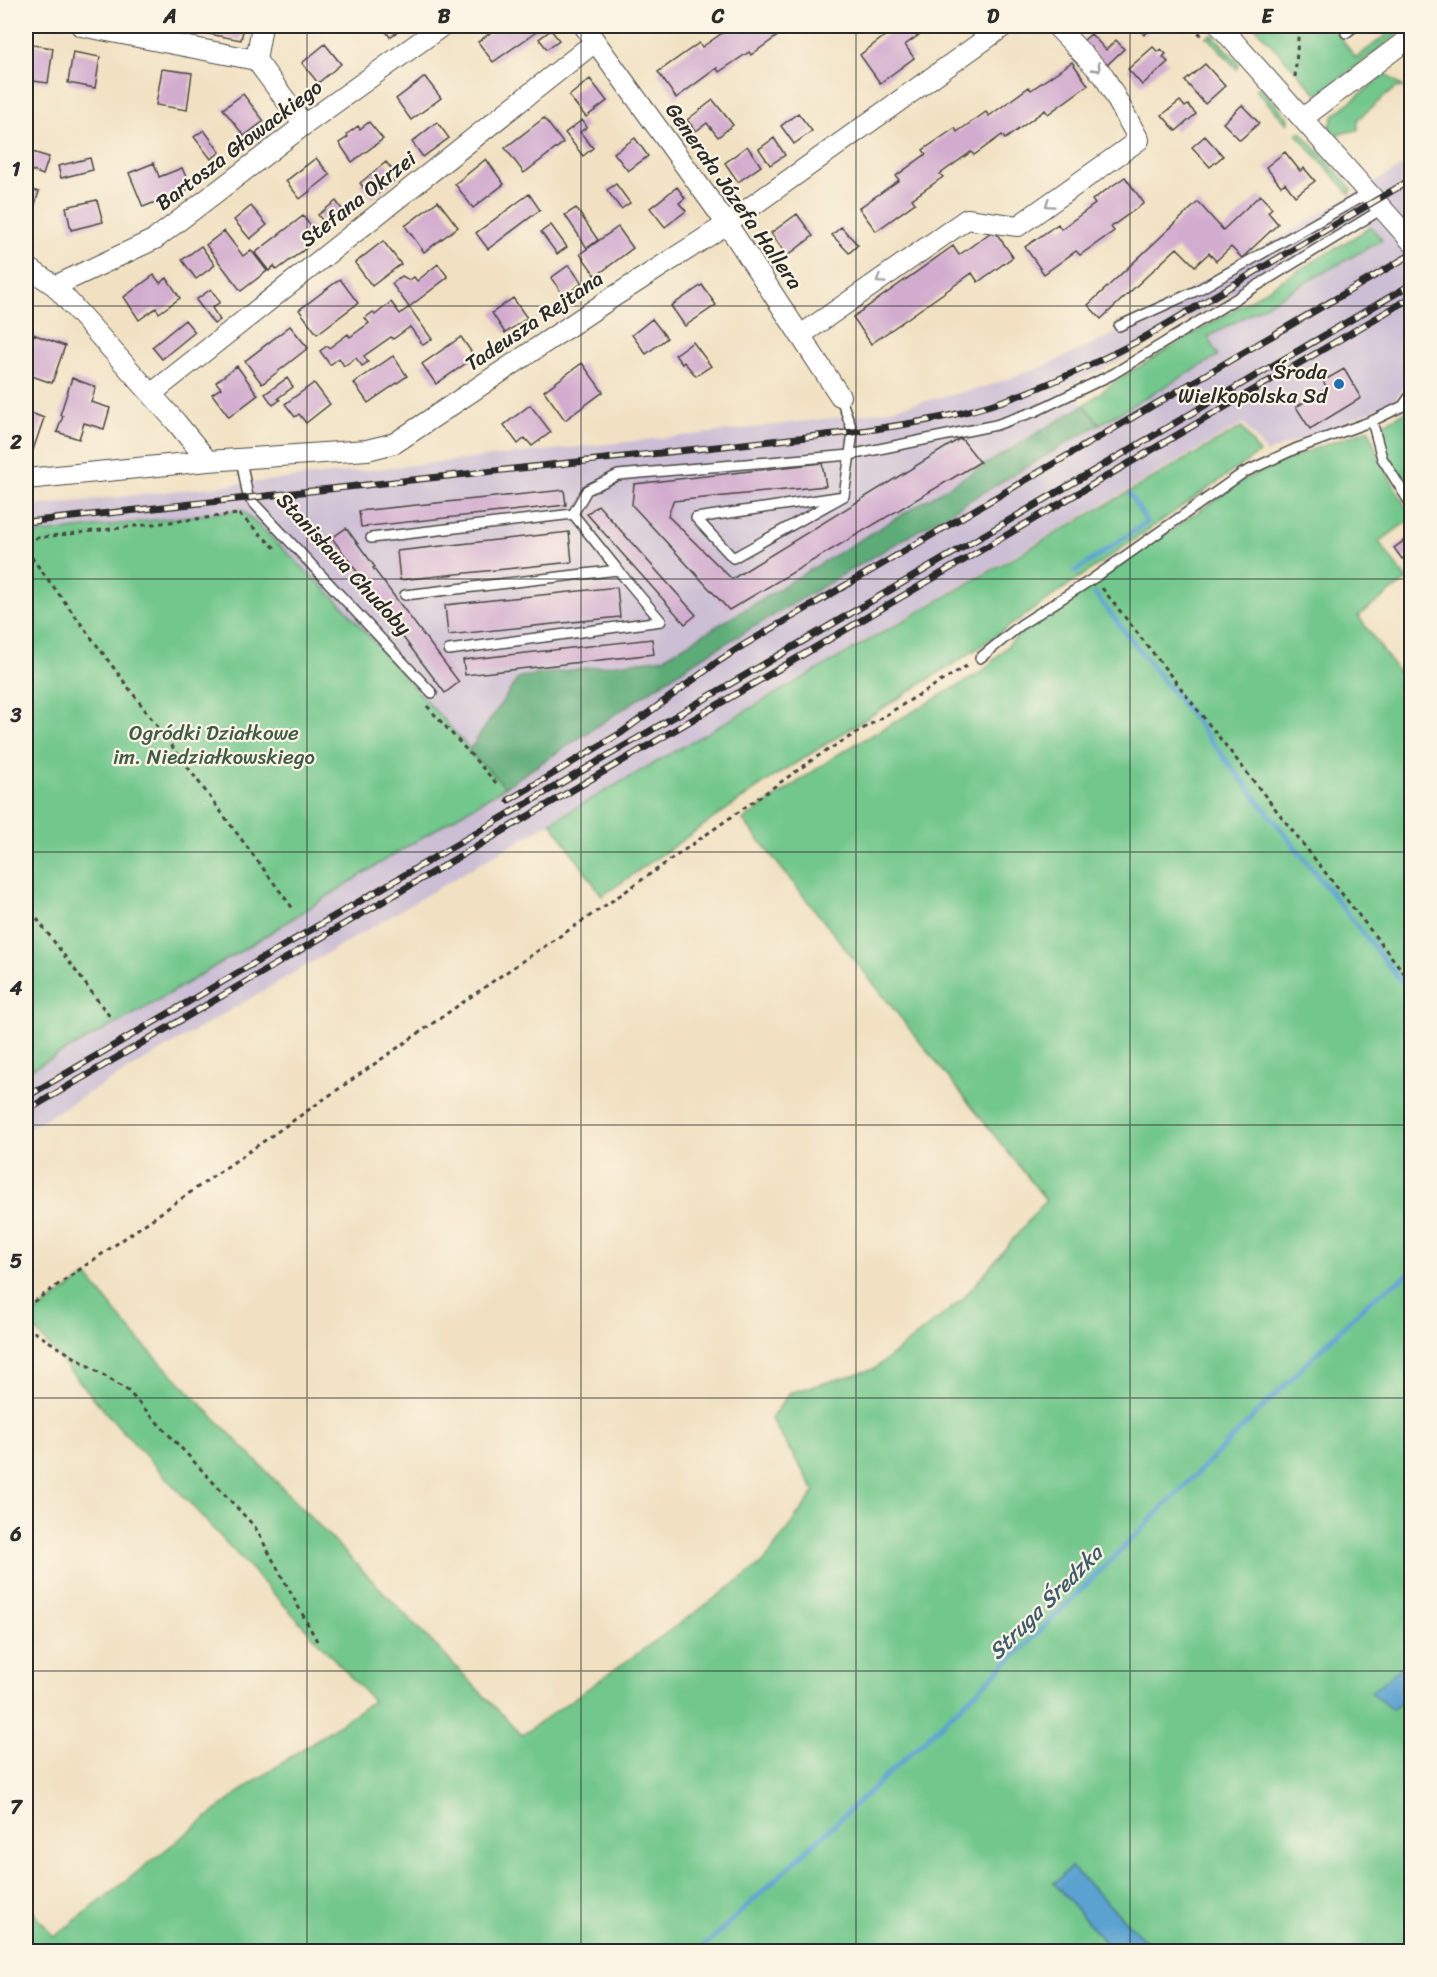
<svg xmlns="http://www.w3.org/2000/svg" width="1437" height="1977" viewBox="0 0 1437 1977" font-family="Sriracha,sans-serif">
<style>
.industrial{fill:#ccbed4}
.green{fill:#72c78c;stroke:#4e795c;stroke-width:1.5}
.forest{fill:#5dac78;stroke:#446c52;stroke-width:1.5}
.water{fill:#5ba2d1;stroke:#43667e;stroke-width:1.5}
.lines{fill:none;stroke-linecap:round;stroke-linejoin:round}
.stream{stroke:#5ba2d1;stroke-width:5}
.building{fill:#d2accf}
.lane-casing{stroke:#494642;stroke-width:12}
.street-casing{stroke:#494642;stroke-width:22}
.path{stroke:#494642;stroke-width:3;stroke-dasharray:4.5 4.5;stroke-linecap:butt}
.lane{stroke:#fff;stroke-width:9}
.street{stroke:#fff;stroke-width:20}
.rail-casing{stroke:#2b2b2b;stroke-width:7}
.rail{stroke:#fcf5e5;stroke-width:4.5;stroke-dasharray:14;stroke-linecap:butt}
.oneway{stroke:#a0a0a0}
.grid{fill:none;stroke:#2b2b2b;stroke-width:1.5;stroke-opacity:0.55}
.poi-dot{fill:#1f6fb2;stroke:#fcf5e5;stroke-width:2}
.labels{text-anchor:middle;stroke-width:4.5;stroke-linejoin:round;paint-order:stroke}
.street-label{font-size:21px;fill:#2b2b2b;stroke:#fcf5e5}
.poi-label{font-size:21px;fill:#2b2b2b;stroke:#fcf5e5;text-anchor:end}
.park-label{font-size:21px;fill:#405a48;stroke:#fcf5e5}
.water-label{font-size:22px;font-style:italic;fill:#3e5b6d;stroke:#fcf5e5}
.neatline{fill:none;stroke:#2b2b2b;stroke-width:2}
.grid-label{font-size:20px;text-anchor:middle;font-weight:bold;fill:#2b2b2b}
</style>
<rect width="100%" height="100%" fill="#fcf5e5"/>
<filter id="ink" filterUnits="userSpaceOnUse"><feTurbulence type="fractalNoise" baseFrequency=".0167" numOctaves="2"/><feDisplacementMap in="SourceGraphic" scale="12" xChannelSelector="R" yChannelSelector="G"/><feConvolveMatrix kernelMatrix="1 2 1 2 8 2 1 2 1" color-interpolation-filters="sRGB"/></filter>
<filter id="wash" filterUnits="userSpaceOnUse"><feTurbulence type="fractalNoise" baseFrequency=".008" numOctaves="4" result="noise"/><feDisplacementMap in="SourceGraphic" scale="24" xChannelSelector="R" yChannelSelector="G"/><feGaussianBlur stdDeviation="1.35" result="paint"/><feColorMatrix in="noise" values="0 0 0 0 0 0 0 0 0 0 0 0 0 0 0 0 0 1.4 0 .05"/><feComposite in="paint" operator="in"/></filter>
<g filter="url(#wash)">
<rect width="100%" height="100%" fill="#f1e1c2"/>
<!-- industrial -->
<path class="industrial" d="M 1411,161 L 1411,375 L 1394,402 L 1266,453 L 1244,423 L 551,822 L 26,1130 L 26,1072 L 138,1012 L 246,948 L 377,865 L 505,787 L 694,662 L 1217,356 L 1208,337 L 1381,240 L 1362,217 L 1122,359 L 1067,387 L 1084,405 L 485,766 L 417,691 L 341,604 L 242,510 L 26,535 L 26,507 L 736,430 L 878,412 L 985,387 L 1044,366 L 1112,335 Z"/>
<!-- green -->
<path class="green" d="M 1254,26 L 1331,26 L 1356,58 L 1398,26 L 1409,26 L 1318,95 Z
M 1210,35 L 1213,35 L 1239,64 L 1237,69 L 1208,37 Z
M 1386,74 L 1403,87 L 1395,88 L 1358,119 L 1358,130 L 1329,136 L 1325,130 L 1331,124 L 1334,115 Z
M 1257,87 L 1261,87 L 1288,118 L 1288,123 L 1287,124 L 1255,89 Z
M 1301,132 L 1352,189 L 1350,194 L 1296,134 Z
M 1371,227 L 1382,240 L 1208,337 L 1218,356 L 1100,424 L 1084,405 L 1120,378 Z
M 1411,404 L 1411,497 L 1386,456 L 1378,427 L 1407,411 Z
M 1242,427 L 1259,453 L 975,650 L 772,778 L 602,896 L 551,822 Z
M 1369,429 L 1379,458 L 1412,518 L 1379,542 L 1407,580 L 1358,616 L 1406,683 L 1412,680 L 1412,1659 L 1372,1692 L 1392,1709 L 1411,1694 L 1411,1951 L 1156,1951 L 1071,1867 L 1054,1883 L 1112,1951 L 26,1952 L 26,1903 L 54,1937 L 245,1788 L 373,1701 L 109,1416 L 26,1319 L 87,1276 L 136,1337 L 522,1735 L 696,1612 L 764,1562 L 815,1491 L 771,1419 L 789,1393 L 874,1369 L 962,1300 L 1046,1200 L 743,820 L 837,755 L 982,672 L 1026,627 L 1104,576 L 1247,478 L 1303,453 Z
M 242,510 L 341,604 L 417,691 L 505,787 L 377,865 L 246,948 L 138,1012 L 26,1072 L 26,535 Z"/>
<!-- forest -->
<path class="forest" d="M 1084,405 L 1100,424 L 694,662 L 505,787 L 485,766 L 468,752 L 519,677 L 664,658 Z"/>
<!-- water -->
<path class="water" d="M 1411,1659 L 1411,1694 L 1392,1710 L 1371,1692 Z
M 1071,1867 L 1156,1951 L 1112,1951 L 1054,1883 Z"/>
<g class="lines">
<!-- stream -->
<path class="stream" d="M 1076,571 L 1147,522 L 1130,495
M 1095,594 L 1412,995
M 698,1952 L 1023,1648 L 1368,1302 L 1412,1272"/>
</g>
<g id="blocks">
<!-- building -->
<path class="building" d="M 193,26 L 244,26 L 241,40 L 192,31 Z
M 382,26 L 405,26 L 390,37 Z
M 500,26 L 545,26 L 493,62 L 478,42 Z
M 739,26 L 786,26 L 781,29 L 783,32 L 751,55 L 749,52 L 719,72 L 717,68 L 676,98 L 658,72 L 699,43 L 702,47 L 731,27 L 733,30 Z
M 885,26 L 928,26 L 930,27 L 905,45 L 914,58 L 880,83 L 860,55 L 890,32 Z
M 1136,26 L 1155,26 L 1144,35 Z
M 551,30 L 559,40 L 547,49 L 539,39 Z
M 1091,34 L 1106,50 L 1116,40 L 1124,49 L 1106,66 L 1083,41 Z
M 26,44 L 53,48 L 48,83 L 26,80 Z
M 325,44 L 341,64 L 318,83 L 302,63 Z
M 1153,47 L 1158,52 L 1161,49 L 1166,54 L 1163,57 L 1168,62 L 1142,85 L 1128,69 Z
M 73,52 L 100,57 L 95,88 L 68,83 Z
M 1072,62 L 1088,85 L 1048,114 L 1045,110 L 1005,139 L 1002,135 L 974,155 L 971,152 L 940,174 L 943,177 L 912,199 L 915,203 L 876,231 L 859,208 L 899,180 L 896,176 L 926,154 L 923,150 L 955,128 L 957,132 L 986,112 L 989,116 L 1029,87 L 1031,90 Z
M 1205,64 L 1225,86 L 1205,104 L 1185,81 Z
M 162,69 L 192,73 L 187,110 L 156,105 Z
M 425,77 L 441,98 L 411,120 L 396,99 Z
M 590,79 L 607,101 L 586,117 L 569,96 Z
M 243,94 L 264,121 L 244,136 L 223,109 Z
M 713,100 L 733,125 L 718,137 L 707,123 L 696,131 L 687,120 Z
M 1180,101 L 1185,107 L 1188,105 L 1196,114 L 1176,131 L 1162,115 Z
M 1242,105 L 1259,123 L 1240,140 L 1223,123 Z
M 798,113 L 812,131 L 794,144 L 781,126 Z
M 544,118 L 563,143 L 524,173 L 505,148 Z
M 582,120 L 587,127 L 580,132 L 593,148 L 583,156 L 565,133 Z
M 369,122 L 383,139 L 352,162 L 339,143 L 348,137 L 347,134 L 358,126 L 360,129 Z
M 437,122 L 449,138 L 423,157 L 412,142 Z
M 204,130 L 220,152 L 211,159 L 194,137 Z
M 1205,136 L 1223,156 L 1210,167 L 1192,147 Z
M 635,138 L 648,156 L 628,171 L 614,153 Z
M 774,138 L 785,155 L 770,165 L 759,149 Z
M 747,146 L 761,166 L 738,182 L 725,163 Z
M 29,151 L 49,157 L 43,175 L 26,168 Z
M 1285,152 L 1300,171 L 1304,168 L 1315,181 L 1295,196 L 1285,183 L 1281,186 L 1266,167 Z
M 90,158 L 93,170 L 61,178 L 58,166 Z
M 316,158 L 330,175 L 300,199 L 286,181 Z
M 486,159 L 504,184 L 473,208 L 455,184 Z
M 386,162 L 398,177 L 372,198 L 360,183 Z
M 154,163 L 159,177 L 182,168 L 191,188 L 143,207 L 129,173 Z
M 1125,177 L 1144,203 L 1111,227 L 1114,231 L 1080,255 L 1076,251 L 1044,274 L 1025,247 L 1058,224 L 1061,229 L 1095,204 L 1092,200 Z
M 616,184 L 630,203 L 621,209 L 607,190 Z
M 677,187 L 685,198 L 679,203 L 686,211 L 665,227 L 650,208 Z
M 26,188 L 39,192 L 26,231 Z
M 529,194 L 540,210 L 488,249 L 476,233 Z
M 1260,195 L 1272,208 L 1268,212 L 1278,224 L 1242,258 L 1231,247 L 1216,261 L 1209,253 L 1195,266 L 1177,248 L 1101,319 L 1088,305 L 1198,202 L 1223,230 Z
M 97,200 L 103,222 L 71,230 L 66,207 Z
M 336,201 L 344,212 L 326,225 L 318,215 Z
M 438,201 L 458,227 L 424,252 L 405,226 Z
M 251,206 L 267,225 L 250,239 L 234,220 Z
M 576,208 L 598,240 L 587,248 L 565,215 Z
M 797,214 L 813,236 L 787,256 L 771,233 Z
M 303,216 L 315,232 L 309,237 L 313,243 L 277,270 L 274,266 L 269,271 L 255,253 Z
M 551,225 L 567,247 L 557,254 L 541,232 Z
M 618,227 L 633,248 L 596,276 L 580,254 Z
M 841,227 L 858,245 L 849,253 L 832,235 Z
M 994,230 L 1013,257 L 978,282 L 972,273 L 871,344 L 853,317 L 953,246 L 959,255 Z
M 224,231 L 243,256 L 251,250 L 267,271 L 241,291 L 206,245 Z
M 383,241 L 401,264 L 372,286 L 355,263 Z
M 201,246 L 215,265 L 196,279 L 182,260 Z
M 438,264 L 448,277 L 409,307 L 392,284 L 402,276 L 409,280 L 414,277 L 417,281 Z
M 569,265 L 582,283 L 564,296 L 551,278 Z
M 154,275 L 160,283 L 167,278 L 180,298 L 159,313 L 156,308 L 139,320 L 124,297 Z
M 340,279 L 358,303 L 317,334 L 299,310 Z
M 702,285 L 716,305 L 685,326 L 671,306 Z
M 211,289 L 220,302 L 212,308 L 220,320 L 214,324 L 196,300 Z
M 513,298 L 527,318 L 505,333 L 492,313 Z
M 391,302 L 400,314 L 409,307 L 432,339 L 423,345 L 410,327 L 393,339 L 391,337 L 364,356 L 368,362 L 362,366 L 356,358 L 344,366 L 339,358 L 330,365 L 320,351 L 327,346 L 329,348 L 348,334 L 350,337 L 369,323 L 365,318 L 373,312 L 375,315 Z
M 652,319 L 667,338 L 646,354 L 632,335 Z
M 185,320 L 195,332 L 162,359 L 152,347 Z
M 290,326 L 308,348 L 262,384 L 245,361 Z
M 33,334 L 65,346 L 52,383 L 26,374 L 26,355 Z
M 461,337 L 475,357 L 436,384 L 422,364 Z
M 693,342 L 711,366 L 696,376 L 684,362 L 682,364 L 675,355 Z
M 393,356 L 407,376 L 368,403 L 354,383 Z
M 582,363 L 603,392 L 565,420 L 544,391 Z
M 237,366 L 258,395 L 229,417 L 212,394 L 221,388 L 216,382 Z
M 1344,369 L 1361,398 L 1310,429 L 1296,407 L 1327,388 L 1323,381 Z
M 72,378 L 96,387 L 91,402 L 110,408 L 104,429 L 84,423 L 79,439 L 57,432 L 63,416 L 60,415 Z
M 287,378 L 293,387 L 278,398 L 280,400 L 273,405 L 265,394 Z
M 314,383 L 330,404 L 306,423 L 299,414 L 295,417 L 285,404 Z
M 530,405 L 551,432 L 532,446 L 525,438 L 518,444 L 504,425 Z
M 26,411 L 44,418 L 32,453 L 26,451 Z
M 961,438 L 980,462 L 729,610 L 632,505 L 634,484 L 822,463 L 826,486 L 673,501 L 668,516 L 732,579 Z
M 564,490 L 566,505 L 361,527 L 359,511 Z
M 598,505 L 696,615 L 685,624 L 587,514 Z
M 346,528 L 375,567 L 373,568 L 459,682 L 445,693 L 359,579 L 361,577 L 332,538 Z
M 569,532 L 572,562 L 400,580 L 397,551 Z
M 1412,535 L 1412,553 L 1402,559 L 1394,548 Z
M 617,587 L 620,617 L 448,635 L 445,605 Z
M 652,639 L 654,654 L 465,675 L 463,660 Z"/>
</g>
</g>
<g filter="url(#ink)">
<use href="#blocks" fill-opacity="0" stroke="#494642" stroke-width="1.5"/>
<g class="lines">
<defs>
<path id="lane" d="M 1346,33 L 1355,26
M 1119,326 L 1198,290 L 1368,193
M 840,396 L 853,432 L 844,496 L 696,518 L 733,558 L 844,496
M 1372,421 L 1382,458 L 1412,506
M 241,459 L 248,497 L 432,693
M 371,538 L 573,514 L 587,490 L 618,475 L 850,455 L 996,425 L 1036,411 L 1113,374 L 1382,209
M 405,595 L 618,570 L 573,514
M 449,650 L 661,621 L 618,570
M 980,658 L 1022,624 L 1094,578 L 1243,473 L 1295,449 L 1372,421 L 1403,406 L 1412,393"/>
<path id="street" d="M 81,26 L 256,60
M 262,26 L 256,60 L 304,125
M 584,26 L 727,224 L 840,396
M 1220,26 L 1412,242
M 1303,118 L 1412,36
M 26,266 L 55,286 L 176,422 L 208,461
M 55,286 L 155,239 L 304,125 L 442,26
M 801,335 L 967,219 L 1018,226 L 1139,140 L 1104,76 L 1056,26
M 151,394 L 595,42
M 26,479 L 208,461 L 367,450 L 395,443 L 607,301 L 727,224 L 1004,26"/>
</defs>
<!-- lane casing -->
<use href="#lane" class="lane-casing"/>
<!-- street casing -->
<use href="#street" class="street-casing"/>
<!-- path -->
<path class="path" d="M 1192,26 L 1205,39
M 1295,77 L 1299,26
M 239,514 L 275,548
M 26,539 L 238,514
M 26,550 L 294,910
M 1102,588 L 1412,983
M 427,706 L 498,785
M 26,904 L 110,1017
M 26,1307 L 502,975 L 609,903 L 815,758 L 968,665
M 26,1327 L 127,1390 L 255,1527 L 317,1641"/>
<!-- lane -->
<use href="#lane" class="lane"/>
<!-- street -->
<use href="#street" class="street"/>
<defs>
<path id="rail" d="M 26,522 L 853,432 C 905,425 956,417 1006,400 C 1052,384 1096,363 1140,340 L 1412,179
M 509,800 L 621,733 L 716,663 L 742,646 L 1412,254
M 26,1097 L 1412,284
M 26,1111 L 1412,297"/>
</defs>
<!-- rail casing -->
<use href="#rail" class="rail-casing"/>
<!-- rail -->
<use href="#rail" class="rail"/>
</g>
<!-- one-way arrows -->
<defs><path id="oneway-chevron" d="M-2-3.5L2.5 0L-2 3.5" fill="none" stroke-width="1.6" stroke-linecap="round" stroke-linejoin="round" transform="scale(1.5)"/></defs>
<g class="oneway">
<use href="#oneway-chevron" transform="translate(1097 68) rotate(46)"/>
<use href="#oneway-chevron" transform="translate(1049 204) rotate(145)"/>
<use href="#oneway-chevron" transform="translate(880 280) rotate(145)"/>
</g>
</g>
<!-- grid -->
<path class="grid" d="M 307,26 L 307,1952M 581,26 L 581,1952M 856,26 L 856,1952M 1130,26 L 1130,1952M 26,306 L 1412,306M 26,579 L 1412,579M 26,852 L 1412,852M 26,1125 L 1412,1125M 26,1398 L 1412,1398M 26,1671 L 1412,1671"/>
<!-- markers -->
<circle class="poi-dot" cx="1339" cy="384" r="6"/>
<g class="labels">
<!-- street labels -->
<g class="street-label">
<text transform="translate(239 145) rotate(-37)" y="7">Bartosza Głowackiego</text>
<text transform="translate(734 196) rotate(55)" y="7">Generała Józefa Hallera</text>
<text transform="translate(358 199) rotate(-38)" y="7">Stefana Okrzei</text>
<text transform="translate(534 321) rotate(-34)" y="7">Tadeusza Rejtana</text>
<text transform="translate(344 564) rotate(47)" y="7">Stanisława Chudoby</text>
</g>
<!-- poi labels -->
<g class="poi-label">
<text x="1327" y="379">Środa<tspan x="1327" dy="24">Wielkopolska Sd</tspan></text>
</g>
<!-- park labels -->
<g class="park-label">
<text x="214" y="740">Ogródki Działkowe<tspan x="214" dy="24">im. Niedziałkowskiego</tspan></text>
</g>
<!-- water labels -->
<g class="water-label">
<text transform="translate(1045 1602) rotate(-45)" y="8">Struga Średzka</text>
</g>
</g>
<!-- margin -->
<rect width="1437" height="1977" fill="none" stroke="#fcf5e5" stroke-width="66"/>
<rect x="33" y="33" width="1371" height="1911" class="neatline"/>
<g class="grid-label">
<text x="170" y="23">A</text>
<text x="444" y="23">B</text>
<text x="718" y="23">C</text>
<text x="993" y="23">D</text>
<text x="1267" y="23">E</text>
<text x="16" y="176">1</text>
<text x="16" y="449">2</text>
<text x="16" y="722">3</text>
<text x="16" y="995">4</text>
<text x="16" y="1268">5</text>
<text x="16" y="1541">6</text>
<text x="16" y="1814">7</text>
</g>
</svg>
